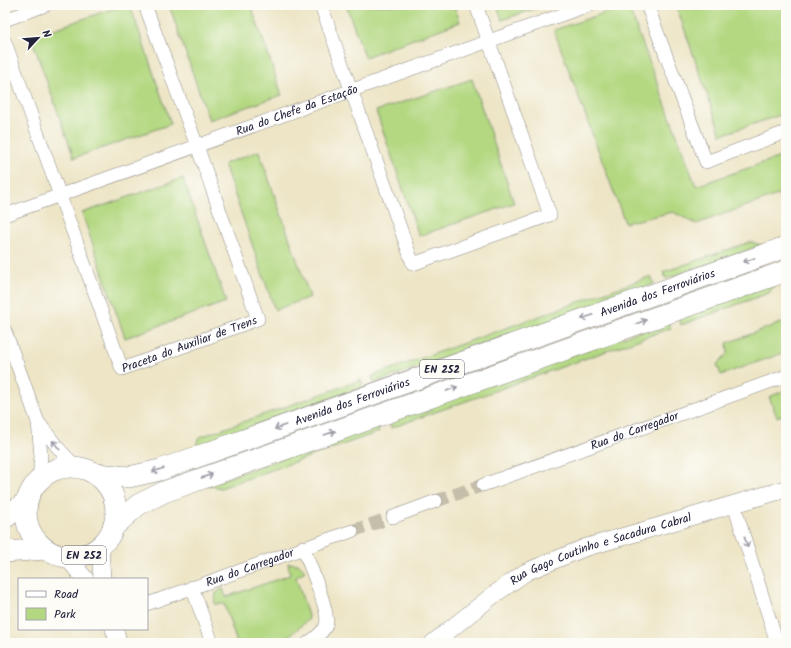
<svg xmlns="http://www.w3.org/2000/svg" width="791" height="648" viewBox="0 0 791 648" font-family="Kalam,sans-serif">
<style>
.green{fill:#b3d881;stroke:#6a7d5e}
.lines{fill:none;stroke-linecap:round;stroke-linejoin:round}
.minor-tunnel{stroke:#c4beaa;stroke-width:13;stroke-dasharray:13 6;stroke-linecap:butt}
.minor-casing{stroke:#888480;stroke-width:14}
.tertiary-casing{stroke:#888480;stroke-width:18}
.primary-casing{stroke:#888480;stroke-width:22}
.minor{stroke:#fff;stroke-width:13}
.tertiary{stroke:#fff;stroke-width:17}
.primary{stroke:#fff;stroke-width:21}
.oneway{stroke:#9c9ca7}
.labels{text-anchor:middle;stroke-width:4;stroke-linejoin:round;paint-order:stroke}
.shield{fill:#fdfcf7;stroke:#646373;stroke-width:1}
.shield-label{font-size:11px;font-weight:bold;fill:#22223b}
.street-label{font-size:12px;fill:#22223b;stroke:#fdfcf7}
</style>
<rect width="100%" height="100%" fill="#fdfcf7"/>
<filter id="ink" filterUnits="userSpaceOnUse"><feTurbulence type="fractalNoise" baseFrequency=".025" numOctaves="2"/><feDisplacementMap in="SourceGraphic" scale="8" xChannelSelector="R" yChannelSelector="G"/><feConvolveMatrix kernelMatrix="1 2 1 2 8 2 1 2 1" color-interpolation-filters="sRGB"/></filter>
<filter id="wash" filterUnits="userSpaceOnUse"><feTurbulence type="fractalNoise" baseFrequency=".012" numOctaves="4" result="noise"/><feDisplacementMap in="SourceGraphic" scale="16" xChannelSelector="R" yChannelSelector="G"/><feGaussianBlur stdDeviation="0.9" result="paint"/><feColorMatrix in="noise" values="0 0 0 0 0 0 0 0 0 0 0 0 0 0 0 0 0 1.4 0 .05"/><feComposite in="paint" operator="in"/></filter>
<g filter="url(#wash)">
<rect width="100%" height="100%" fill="#ede5c6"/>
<!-- green -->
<path class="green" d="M 123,5 L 130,5 L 171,124 L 74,158 L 31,37 Z
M 169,5 L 251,5 L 282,95 L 209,120 Z
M 346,5 L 454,5 L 460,22 L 365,57 Z
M 497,5 L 546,5 L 502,20 Z
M 628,5 L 696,186 L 786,155 L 786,192 L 696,224 L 673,212 L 625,223 L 554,30 Z
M 676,5 L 786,5 L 786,113 L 721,135 Z
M 472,79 L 514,203 L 419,236 L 376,111 Z
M 259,151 L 310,297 L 275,310 L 224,164 Z
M 183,178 L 226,302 L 125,338 L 82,213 Z
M 750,242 L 762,245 L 666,279 L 663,272 Z
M 651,276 L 654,284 L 374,383 L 372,376 Z
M 775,283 L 769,293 L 681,325 L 679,317 Z
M 668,321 L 671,328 L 391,428 L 389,420 Z
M 786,321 L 786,352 L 721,375 L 717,364 L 728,353 L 727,343 Z
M 361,380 L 363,387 L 195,447 L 200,437 Z
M 786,390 L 786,414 L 777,417 L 769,397 Z
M 377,425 L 379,432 L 221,488 L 207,485 Z
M 288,563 L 298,564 L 305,571 L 296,577 L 309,619 L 281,643 L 237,643 L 224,604 L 214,604 L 216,593 L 223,588 L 226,597 L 290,575 Z"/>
</g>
<g filter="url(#ink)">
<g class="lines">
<!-- minor-tunnel -->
<path class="minor-tunnel" d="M 436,501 L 483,485
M 352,531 L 393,517"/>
<defs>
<g id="minor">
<path d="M 321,5 L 413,264 L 550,215 L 476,5"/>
<path d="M 647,5 L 706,162 L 786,132"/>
<path d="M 5,20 L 46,5"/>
<path id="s1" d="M 5,42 L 122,369 L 258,319 L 197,146 L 145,5"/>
<path id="s2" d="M 5,215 L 589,5"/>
<path d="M 5,331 L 38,422 L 41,456 L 39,479"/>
<path d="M 38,422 L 59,449 L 76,467"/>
<path id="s3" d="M 483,485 L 786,376"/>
<path d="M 734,505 L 777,643"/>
<path d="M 393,517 L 436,501"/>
<path d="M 303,547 C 308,562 331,613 326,625 C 323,633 315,638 308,643"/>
<path d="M 192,587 L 212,643"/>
<path id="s4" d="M 147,604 L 352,531"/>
</g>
<g id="tertiary">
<path d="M 100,547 L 102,579"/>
<path d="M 67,557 L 85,579"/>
<path d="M 114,629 L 119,643"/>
<path id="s5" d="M 433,643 L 492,596 L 526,572 L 584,548 L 786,489"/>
</g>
<g id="primary">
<circle cx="71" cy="512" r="45"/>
<path id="s6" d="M 96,474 L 129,477 L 160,470 L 786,247"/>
<path d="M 5,518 L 27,501"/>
<path d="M 113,527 L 138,505 L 164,492 L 786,271"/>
<path d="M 5,552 L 45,549"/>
</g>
</defs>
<!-- minor casing -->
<use href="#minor" class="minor-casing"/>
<!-- tertiary casing -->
<use href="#tertiary" class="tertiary-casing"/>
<!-- primary casing -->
<use href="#primary" class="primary-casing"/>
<!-- minor -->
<use href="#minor" class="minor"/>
<!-- tertiary -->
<use href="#tertiary" class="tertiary"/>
<!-- primary -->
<use href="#primary" class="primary"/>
</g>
<!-- one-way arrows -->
<defs><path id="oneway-shaft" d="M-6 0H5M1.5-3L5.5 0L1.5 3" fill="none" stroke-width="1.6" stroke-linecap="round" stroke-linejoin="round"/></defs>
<g class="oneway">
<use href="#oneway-shaft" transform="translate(749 260) rotate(160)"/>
<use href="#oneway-shaft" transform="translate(587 317) rotate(160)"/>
<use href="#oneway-shaft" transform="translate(641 322) rotate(-20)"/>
<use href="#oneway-shaft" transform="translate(452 389) rotate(-20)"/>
<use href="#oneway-shaft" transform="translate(280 427) rotate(160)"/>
<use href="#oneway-shaft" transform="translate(330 433) rotate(-19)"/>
<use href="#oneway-shaft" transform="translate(56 445) rotate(-129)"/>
<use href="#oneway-shaft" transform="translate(158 470) rotate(162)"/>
<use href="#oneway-shaft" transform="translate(207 476) rotate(-19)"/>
<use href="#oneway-shaft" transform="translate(746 542) rotate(73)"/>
</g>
</g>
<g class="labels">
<!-- shield labels -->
<g class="shield">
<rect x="420" y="360" width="44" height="18" rx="3"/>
<rect x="62" y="546" width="44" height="18" rx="3"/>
</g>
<g class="shield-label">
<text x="442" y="373">EN 252</text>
<text x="84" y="559">EN 252</text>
</g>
<!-- street labels -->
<g class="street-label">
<text dy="4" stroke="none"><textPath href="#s2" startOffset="310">Rua do Chefe da Estação</textPath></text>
<text dy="4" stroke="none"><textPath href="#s6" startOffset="593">Avenida dos Ferroviários</textPath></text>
<text dy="4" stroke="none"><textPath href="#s1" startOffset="419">Praceta do Auxiliar de Trens</textPath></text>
<text dy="4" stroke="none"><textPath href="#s6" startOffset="269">Avenida dos Ferroviários</textPath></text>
<text dy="4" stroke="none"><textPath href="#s3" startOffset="161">Rua do Carregador</textPath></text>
<text dy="4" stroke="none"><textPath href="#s5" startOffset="195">Rua Gago Coutinho e Sacadura Cabral</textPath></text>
<text dy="4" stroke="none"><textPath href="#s4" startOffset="109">Rua do Carregador</textPath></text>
</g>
</g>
<!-- margin -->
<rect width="791" height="648" fill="none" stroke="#fdfcf7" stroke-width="20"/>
<!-- legend -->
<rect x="18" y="578" width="130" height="52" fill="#fdfcf7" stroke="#a5a5ac"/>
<rect x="26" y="591" width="20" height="6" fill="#ffffff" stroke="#a5a5ac"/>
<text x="54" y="598" font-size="12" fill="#22223b">Road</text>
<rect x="26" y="608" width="20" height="12" fill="#b3d881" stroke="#a5a5ac"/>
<text x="54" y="618" font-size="12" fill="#22223b">Park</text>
<!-- north arrow -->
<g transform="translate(38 38) rotate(64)" stroke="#fdfcf7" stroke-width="3" paint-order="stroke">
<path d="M0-3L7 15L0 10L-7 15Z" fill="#22223b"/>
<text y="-6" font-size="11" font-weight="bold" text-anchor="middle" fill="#22223b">N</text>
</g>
</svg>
